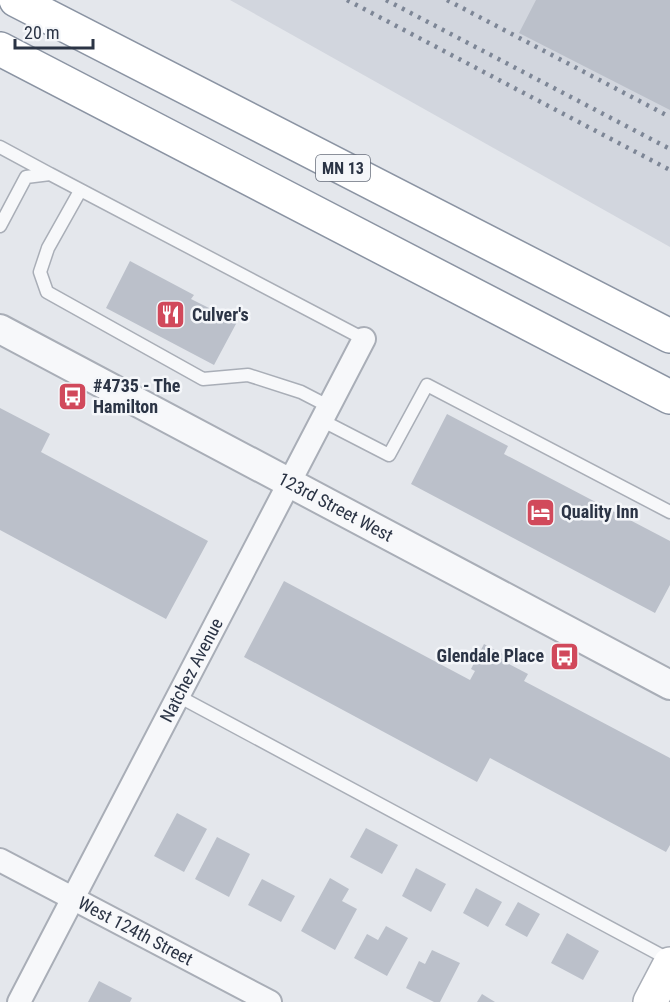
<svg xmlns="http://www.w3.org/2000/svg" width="670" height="1002" viewBox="0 0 670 1002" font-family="'Roboto Condensed',sans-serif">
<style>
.built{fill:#d2d6de}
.building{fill:#bbc0ca}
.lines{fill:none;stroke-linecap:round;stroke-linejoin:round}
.service-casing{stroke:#a9aeb7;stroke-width:15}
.minor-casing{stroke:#a9aeb7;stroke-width:26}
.tertiary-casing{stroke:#a9aeb7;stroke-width:32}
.secondary-casing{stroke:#a9aeb7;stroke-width:36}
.trunk-casing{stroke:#8b94a3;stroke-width:36}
.service{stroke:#f7f8fa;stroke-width:12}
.minor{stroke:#f7f8fa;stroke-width:22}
.tertiary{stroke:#f7f8fa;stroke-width:28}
.secondary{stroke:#fff;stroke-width:33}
.trunk{stroke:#fff;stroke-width:33}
.rail{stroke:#7d8696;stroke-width:4.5;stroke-dasharray:3 6;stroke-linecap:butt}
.labels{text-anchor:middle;stroke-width:5;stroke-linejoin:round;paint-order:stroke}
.shield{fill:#f4f6f9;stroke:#676e7b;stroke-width:1.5}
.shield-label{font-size:16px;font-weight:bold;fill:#2b3445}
.poi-label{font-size:18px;font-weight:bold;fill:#2b3445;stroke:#f4f6f9;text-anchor:start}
.street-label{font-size:18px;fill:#2b3445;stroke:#f4f6f9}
</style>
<rect width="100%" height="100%" fill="#e4e7ec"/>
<!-- built -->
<path class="built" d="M 230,0 L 670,0 L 670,247 Z"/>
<!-- building -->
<path class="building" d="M 536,0 L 670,0 L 670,110 L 519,33 Z
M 130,261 L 194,295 L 191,299 L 237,322 L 214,365 L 106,308 Z
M 0,408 L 50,434 L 41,452 L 208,541 L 166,619 L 0,530 Z
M 447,414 L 508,446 L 504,454 L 670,541 L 670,585 L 655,613 L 411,484 Z
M 284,581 L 470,680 L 475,671 L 471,669 L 484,644 L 508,657 L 505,662 L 528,674 L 524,681 L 670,758 L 670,845 L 666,852 L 490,758 L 477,782 L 244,657 Z
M 177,813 L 207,829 L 184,872 L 154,856 Z
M 366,828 L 398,845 L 382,874 L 350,857 Z
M 217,837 L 250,854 L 229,897 L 195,879 Z
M 416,868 L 446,884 L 431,912 L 402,896 Z
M 330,878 L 349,889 L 342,901 L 357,909 L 335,950 L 301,931 Z
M 262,879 L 295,896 L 281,922 L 248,905 Z
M 476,888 L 502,902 L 488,927 L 463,913 Z
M 518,902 L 540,914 L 527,937 L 505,925 Z
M 386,926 L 408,938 L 387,976 L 354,958 L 367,934 L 378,940 Z
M 567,933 L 599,951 L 583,980 L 551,963 Z
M 432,950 L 460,963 L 440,1002 L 434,1002 L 406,988 L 419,961 L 425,964 Z
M 99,981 L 132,998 L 130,1002 L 88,1002 Z
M 482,994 L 495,1002 L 477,1002 Z"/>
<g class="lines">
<defs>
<path id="service" d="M 0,147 L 50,174
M 80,191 L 48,248 L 40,272 L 47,292 L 203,379 L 248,375 L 301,392 L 330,407
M 0,226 L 26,177 L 50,174 L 364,339
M 323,421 L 389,455 L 427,385 L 670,512
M 178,696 L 670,960"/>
<g id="minor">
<path id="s1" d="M 0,860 L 270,1002"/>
<path id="s2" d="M 19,1002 L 364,339"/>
</g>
<g id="tertiary">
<path id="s3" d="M 0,329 L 670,685"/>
</g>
<path id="secondary" d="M 650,1002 L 670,964"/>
<path id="trunk" d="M 16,0 L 670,336
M 0,49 L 670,397"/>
</defs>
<!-- service casing -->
<use href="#service" class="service-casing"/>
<!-- minor casing -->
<use href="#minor" class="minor-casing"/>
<!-- tertiary casing -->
<use href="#tertiary" class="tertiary-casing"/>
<!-- secondary casing -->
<use href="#secondary" class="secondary-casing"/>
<!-- trunk casing -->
<use href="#trunk" class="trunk-casing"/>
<!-- service -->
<use href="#service" class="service"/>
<!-- minor -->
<use href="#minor" class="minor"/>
<!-- tertiary -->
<use href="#tertiary" class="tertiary"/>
<!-- secondary -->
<use href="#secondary" class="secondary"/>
<!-- trunk -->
<use href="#trunk" class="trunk"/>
<!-- rail -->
<path class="rail" d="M 347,0 L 670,170
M 386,0 L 670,149
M 447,0 L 670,117"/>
</g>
<!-- icons -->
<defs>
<symbol id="restaurant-square" viewBox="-11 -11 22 22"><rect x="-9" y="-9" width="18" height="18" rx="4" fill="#d1495b" stroke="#f4f6f9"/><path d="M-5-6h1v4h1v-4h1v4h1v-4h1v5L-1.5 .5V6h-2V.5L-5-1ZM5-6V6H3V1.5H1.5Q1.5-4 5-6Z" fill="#fff"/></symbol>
<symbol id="bus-square" viewBox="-11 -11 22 22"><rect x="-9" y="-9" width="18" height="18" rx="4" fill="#d1495b" stroke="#f4f6f9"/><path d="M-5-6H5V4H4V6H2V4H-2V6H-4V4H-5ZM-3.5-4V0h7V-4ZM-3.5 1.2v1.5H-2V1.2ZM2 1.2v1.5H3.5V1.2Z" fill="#fff"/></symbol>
<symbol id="hotel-square" viewBox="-11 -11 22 22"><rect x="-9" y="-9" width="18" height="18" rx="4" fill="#d1495b" stroke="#f4f6f9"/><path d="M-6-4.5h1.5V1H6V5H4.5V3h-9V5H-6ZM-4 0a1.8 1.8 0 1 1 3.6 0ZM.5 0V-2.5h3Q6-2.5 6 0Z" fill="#fff"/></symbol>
</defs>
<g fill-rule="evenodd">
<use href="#restaurant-square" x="154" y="298" width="33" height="33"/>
<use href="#bus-square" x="56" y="380" width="33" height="33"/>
<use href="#hotel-square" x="524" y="496" width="33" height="33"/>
<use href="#bus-square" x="548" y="640" width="33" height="33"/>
</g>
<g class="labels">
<!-- shield labels -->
<rect class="shield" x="316" y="155" width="54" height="26" rx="4.5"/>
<g class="shield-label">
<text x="343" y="174">MN 13</text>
</g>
<!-- poi labels -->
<g class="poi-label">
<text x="192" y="321">Culver's</text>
<text x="93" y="392">#4735 - The<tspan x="93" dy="21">Hamilton</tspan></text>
<text x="561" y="518">Quality Inn</text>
<text x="544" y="662" text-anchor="end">Glendale Place</text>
</g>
<!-- street labels -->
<g class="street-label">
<text dy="6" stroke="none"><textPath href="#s3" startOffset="380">123rd Street West</textPath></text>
<text dy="6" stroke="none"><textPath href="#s2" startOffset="374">Natchez Avenue</textPath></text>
<text dy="6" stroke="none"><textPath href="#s1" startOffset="153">West 124th Street</textPath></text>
</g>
</g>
<!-- scale -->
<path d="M15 39v9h78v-9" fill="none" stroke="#2b3445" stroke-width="3"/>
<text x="24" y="39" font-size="18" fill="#2b3445" stroke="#f4f6f9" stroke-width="4.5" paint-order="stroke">20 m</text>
</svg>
